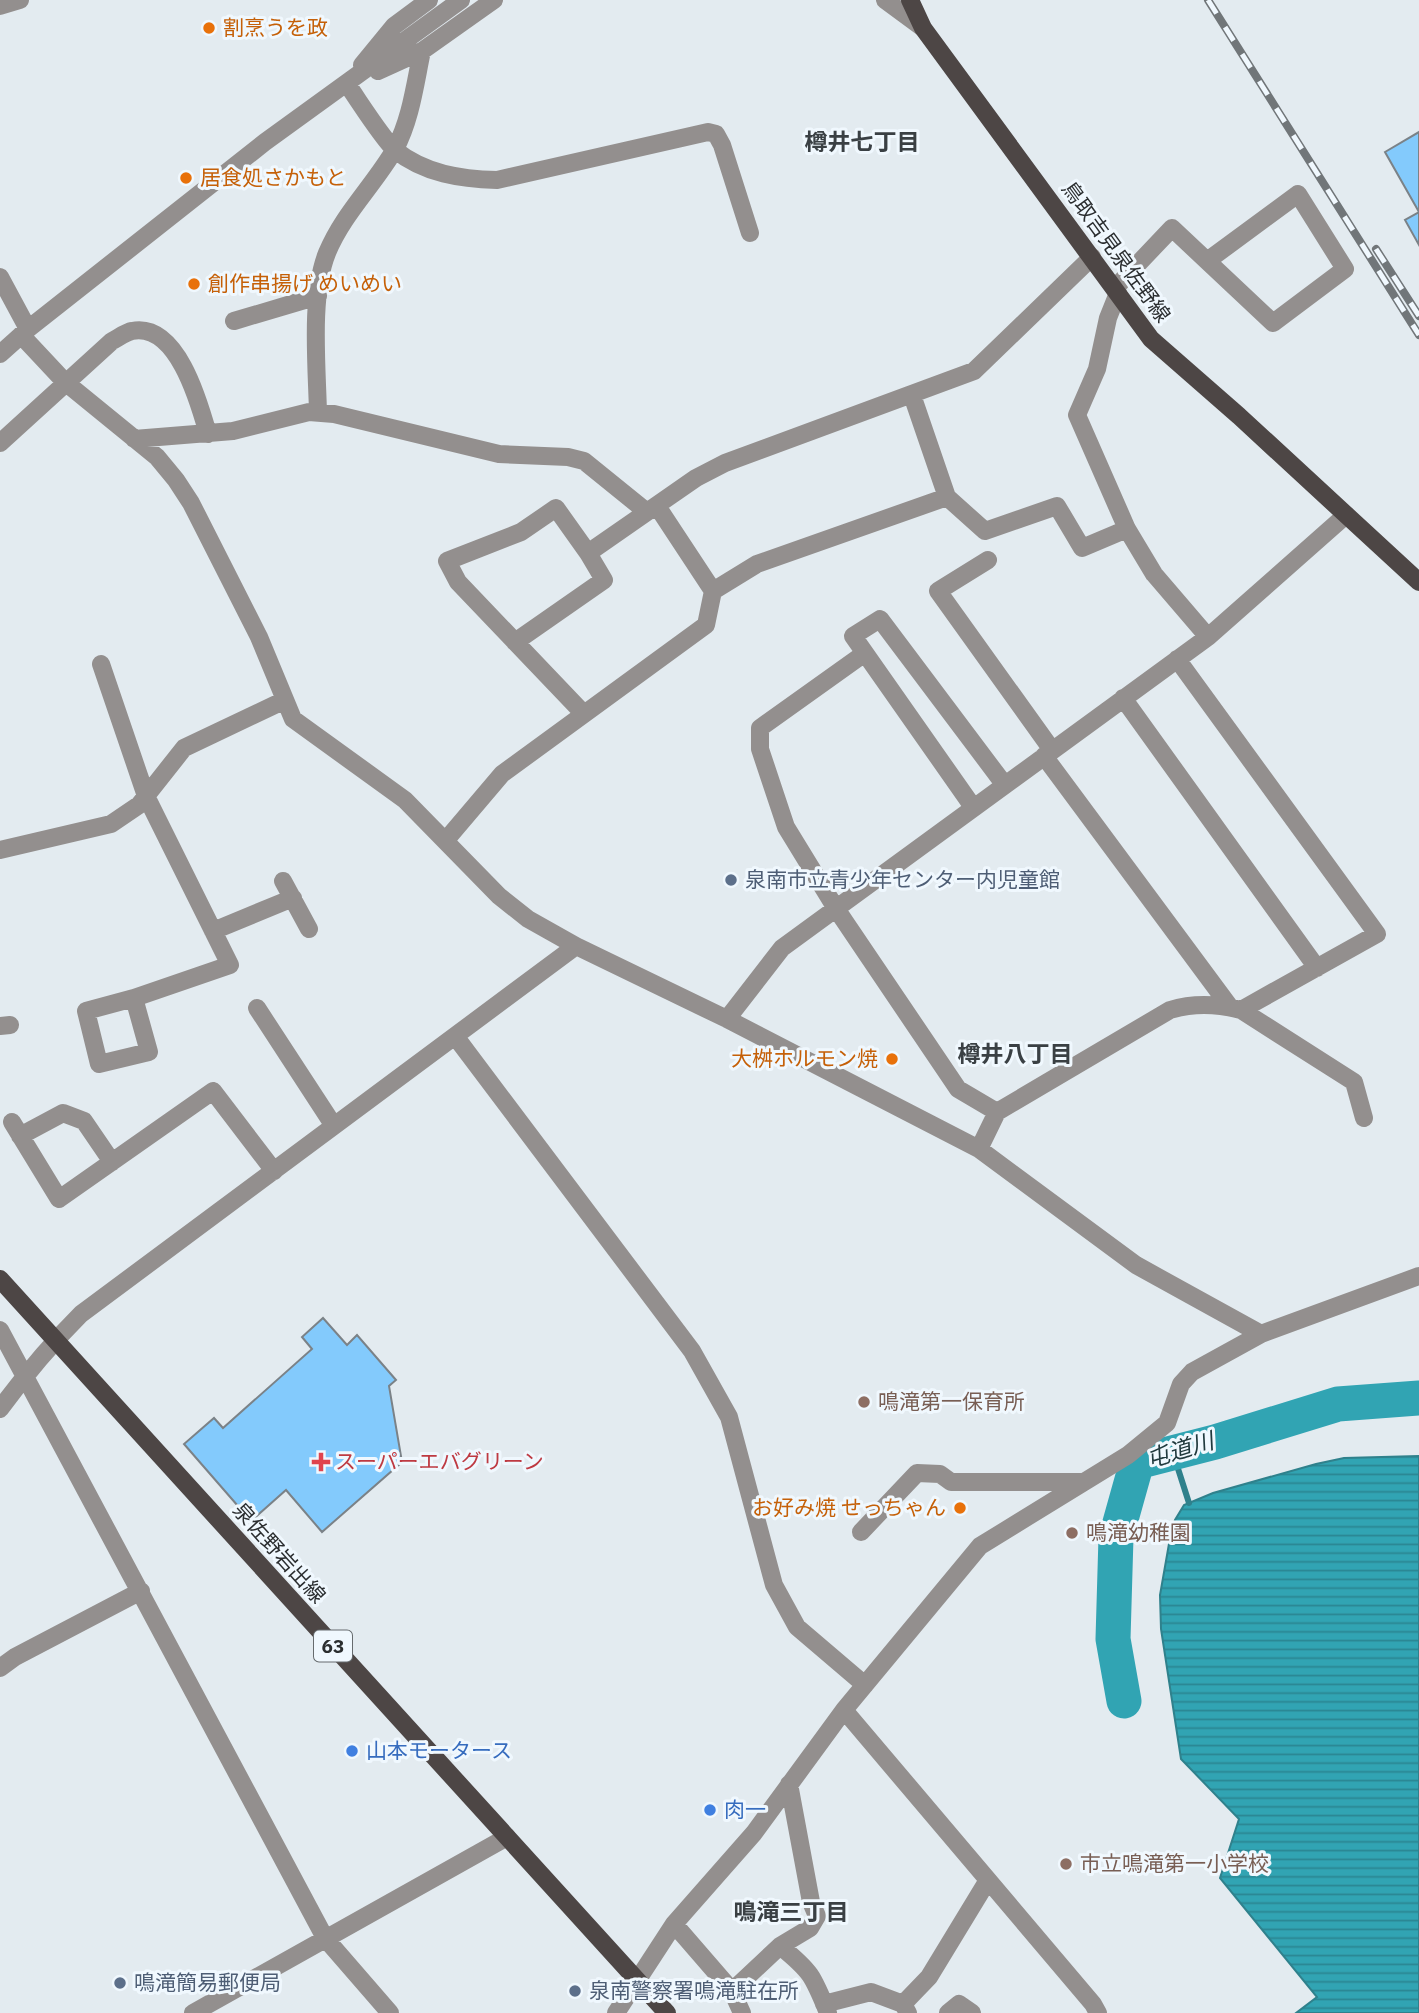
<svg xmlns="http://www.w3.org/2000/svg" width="1419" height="2013" viewBox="0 0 1419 2013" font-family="'IBM Plex Sans','Noto Sans JP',sans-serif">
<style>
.water{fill:url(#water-rules);stroke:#2f818c;stroke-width:2}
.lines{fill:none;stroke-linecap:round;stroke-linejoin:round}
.stream{stroke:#2f818c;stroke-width:6}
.river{stroke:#31a4b3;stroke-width:35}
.building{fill:#83cafc;stroke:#7b8287;stroke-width:2}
.minor{stroke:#938f8e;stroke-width:18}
.major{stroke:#4d4645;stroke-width:18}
.rail-casing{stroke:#717679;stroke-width:8}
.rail{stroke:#f0f8fe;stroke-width:5;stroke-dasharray:16;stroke-linecap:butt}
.food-dot{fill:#e8710a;stroke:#f0f8fe;stroke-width:2.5}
.service-dot{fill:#5c6f8a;stroke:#f0f8fe;stroke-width:2.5}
.education-dot{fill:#8d6e63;stroke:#f0f8fe;stroke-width:2.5}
.health-dot{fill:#e0444e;stroke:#f0f8fe;stroke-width:2.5}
.shop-dot{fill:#3f7fe0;stroke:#f0f8fe;stroke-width:2.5}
.labels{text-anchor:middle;stroke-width:6;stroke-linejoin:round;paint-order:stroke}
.shield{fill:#f0f8fe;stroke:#666b6e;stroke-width:2}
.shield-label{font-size:19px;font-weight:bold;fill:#2b2e30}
.food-label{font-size:21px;fill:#c56008;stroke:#f0f8fe;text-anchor:start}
.street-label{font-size:21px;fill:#2b2e30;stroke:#f0f8fe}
.service-label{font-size:21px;fill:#4e5e75;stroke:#f0f8fe;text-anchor:start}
.education-label{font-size:21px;fill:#785e54;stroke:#f0f8fe;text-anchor:start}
.health-label{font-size:21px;fill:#be3a42;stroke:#f0f8fe;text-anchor:start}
.shop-label{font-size:21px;fill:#366cbe;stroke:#f0f8fe;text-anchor:start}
.neighbourhood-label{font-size:23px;font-weight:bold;fill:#3a4044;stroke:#f0f8fe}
.water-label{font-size:23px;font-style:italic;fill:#213a3e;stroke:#f0f8fe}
</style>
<defs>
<pattern id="water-rules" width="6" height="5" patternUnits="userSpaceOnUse" patternTransform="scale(1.75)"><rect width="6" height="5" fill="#31a4b3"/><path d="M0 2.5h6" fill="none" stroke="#2a8692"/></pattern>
</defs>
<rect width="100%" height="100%" fill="#e3ebf0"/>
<!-- water -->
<path class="water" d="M 1419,1456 L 1419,2013 L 1296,2013 L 1317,1997 L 1220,1878 L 1239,1819 L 1181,1759 L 1161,1629 L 1160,1595 L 1170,1538 L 1175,1520 L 1184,1505 L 1213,1493 L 1316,1464 L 1344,1458 Z"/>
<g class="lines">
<!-- stream -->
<path class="stream" d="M 1173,1453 L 1189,1503"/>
<!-- river -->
<path class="river" d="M 1124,1701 L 1113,1639 L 1116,1537 L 1137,1462 L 1215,1442 L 1338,1404 L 1419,1398"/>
</g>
<!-- building -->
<path class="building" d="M 1419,132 L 1419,245 L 1405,220 L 1419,212 L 1385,152 Z
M 323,1318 L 347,1345 L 357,1335 L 396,1380 L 389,1386 L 402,1462 L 322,1532 L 286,1490 L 251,1521 L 184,1444 L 214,1418 L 223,1428 L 312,1349 L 302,1337 Z"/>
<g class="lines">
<!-- minor -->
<path class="minor" d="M 885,0 L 923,28
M 0,6 L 20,0
M 362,65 L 394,26 L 429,0
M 378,71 L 422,51 L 494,0
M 347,84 C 359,101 382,138 395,150 C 425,174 461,179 497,180 L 708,132 L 716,134 L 722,145 L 750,233
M 0,277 L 28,329
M 1115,288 L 1172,228 L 1273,323 L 1345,269 L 1298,194 L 1207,261
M 1118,293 L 1108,318 L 1097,369 L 1077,415 L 1127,529 L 1154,574 L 1208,637
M 234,321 L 318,296
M 21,335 L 65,382 L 157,457 L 176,480 L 191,503 L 259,637 L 293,719 L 405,800 L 499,896 L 528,919 L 576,946 L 727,1019 L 979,1149 L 1136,1265 L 1261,1334
M 0,354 L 28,329 L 265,142 L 461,0
M 912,395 L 947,497 L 985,531 L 1057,506 L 1082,548 L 1127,529
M 318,413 C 317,367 310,295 327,253 C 343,214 374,185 395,149 C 411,119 415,84 422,51
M 134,439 L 233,431 L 309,412 L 334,414 L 499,454 L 568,457 L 584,461 L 647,512
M 0,443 L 112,341 C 118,338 126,332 132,331 C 177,322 199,402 208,434
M 588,553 L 696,478 L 725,463 L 974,371 L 1092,257
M 988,560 L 938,591 L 1052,750
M 713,591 L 757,564 L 947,497
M 515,642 L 604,580 L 588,553 L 556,508 L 521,532 L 447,561 L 458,582 L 584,714
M 865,653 L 760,728 L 760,749 L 786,827 L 835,907 L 958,1089 L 997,1112
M 1177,659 L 1377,934 L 1241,1010
M 101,664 L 146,796 L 230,965 L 134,998 L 86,1011 L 99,1064 L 149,1052 L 134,998
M 1123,698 L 1317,968
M 1044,756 L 1230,1007
M 973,807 L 853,636 L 880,619 L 1004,784
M 446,840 L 502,774 L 706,625 L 713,591 L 657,506
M 0,850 L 111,824 L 139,805 L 184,748 L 285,700
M 283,881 L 309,929
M 213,931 L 293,898
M 257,1008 L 334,1126
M 727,1019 L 782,948 L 1208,637 L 1346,515
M 0,1026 L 10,1025
M 455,1036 L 692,1351 L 729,1417 L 774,1585 L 797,1627 L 865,1685
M 12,1122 L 59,1199 L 213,1091 L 274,1171
M 20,1136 L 63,1113 L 84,1121 L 112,1162
M 979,1149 L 997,1112 L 1170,1010 C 1193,1003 1218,1004 1241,1010 L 1354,1082 L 1364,1118
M 0,1330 L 325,1938 L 390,2013
M 0,1409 C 25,1375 51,1344 81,1314 L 576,946
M 861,1532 L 917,1473 L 940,1474 L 951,1482 L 1081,1482
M 0,1668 L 15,1657 L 141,1591
M 844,1710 L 1093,2004 L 1098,2013
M 674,1924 L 732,1991 L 742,2013
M 780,1946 C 811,1971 813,1976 828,2013
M 732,1991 L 780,1946 L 810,1928 L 817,1916 L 811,1902 L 789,1784
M 824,2004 L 871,1992 L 903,2004 L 908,2013
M 903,2004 L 929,1977 L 988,1880
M 193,2013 L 507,1837
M 616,2013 L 674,1924 L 754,1833 L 844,1710 L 980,1546 L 1128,1455 L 1167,1423 L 1181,1384 L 1192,1372 L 1261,1334 L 1419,1276
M 948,2013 L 959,2004 L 972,2013"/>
<!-- major -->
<path class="major" d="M 910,0 L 923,28 L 1151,339 L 1239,416 L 1419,582
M 0,1279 L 667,2013"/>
<defs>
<path id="rail" d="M 1208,0 L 1419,335
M 1376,249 L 1419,316"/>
</defs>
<!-- rail casing -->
<use href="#rail" class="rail-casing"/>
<!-- rail -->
<use href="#rail" class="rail"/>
</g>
<!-- markers -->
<g class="food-dot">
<circle cx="209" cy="28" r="7"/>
<circle cx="186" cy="178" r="7"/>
<circle cx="194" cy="284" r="7"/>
<circle cx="892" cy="1059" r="7"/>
<circle cx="960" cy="1508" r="7"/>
</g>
<g class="service-dot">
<circle cx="731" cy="880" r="7"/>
<circle cx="120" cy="1983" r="7"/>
<circle cx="575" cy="1991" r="7"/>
</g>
<g class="education-dot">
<circle cx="864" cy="1402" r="7"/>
<circle cx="1072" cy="1533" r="7"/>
<circle cx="1066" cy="1864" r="7"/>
</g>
<path class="health-dot" d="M317.5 1451.5h7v7h7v7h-7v7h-7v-7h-7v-7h7z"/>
<g class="shop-dot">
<circle cx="352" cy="1751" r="7"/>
<circle cx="710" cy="1810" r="7"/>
</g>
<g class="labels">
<!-- shield labels -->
<rect class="shield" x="314" y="1630.5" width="38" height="31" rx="5"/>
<g class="shield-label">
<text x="333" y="1653">63</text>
</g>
<!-- food labels -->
<g class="food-label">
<text x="223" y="35">割烹うを政</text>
<text x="200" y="185">居食処さかもと</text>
<text x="208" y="291">創作串揚げ めいめい</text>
<text x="878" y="1066" text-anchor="end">大桝ホルモン焼</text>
<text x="946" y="1515" text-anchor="end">お好み焼 せっちゃん</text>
</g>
<!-- street labels -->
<g class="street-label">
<text transform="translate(1116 252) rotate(54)" y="7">鳥取吉見泉佐野線</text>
<text transform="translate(279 1553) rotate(48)" y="7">泉佐野岩出線</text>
</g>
<!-- service labels -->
<g class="service-label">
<text x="745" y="887">泉南市立青少年センター内児童館</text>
<text x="134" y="1990">鳴滝簡易郵便局</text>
<text x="589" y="1998">泉南警察署鳴滝駐在所</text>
</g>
<!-- education labels -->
<g class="education-label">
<text x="878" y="1409">鳴滝第一保育所</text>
<text x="1086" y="1540">鳴滝幼稚園</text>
<text x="1080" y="1871">市立鳴滝第一小学校</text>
</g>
<!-- health labels -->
<g class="health-label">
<text x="335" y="1469">スーパーエバグリーン</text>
</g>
<!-- shop labels -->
<g class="shop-label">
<text x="366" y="1758">山本モータース</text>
<text x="724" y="1817">肉一</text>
</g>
<!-- neighbourhood labels -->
<g class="neighbourhood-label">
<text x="862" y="150">樽井七丁目</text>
<text x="1015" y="1062">樽井八丁目</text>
<text x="791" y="1920">鳴滝三丁目</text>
</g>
<!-- water labels -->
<g class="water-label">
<text transform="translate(1180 1450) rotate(-17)" y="8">屯道川</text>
</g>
</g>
</svg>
